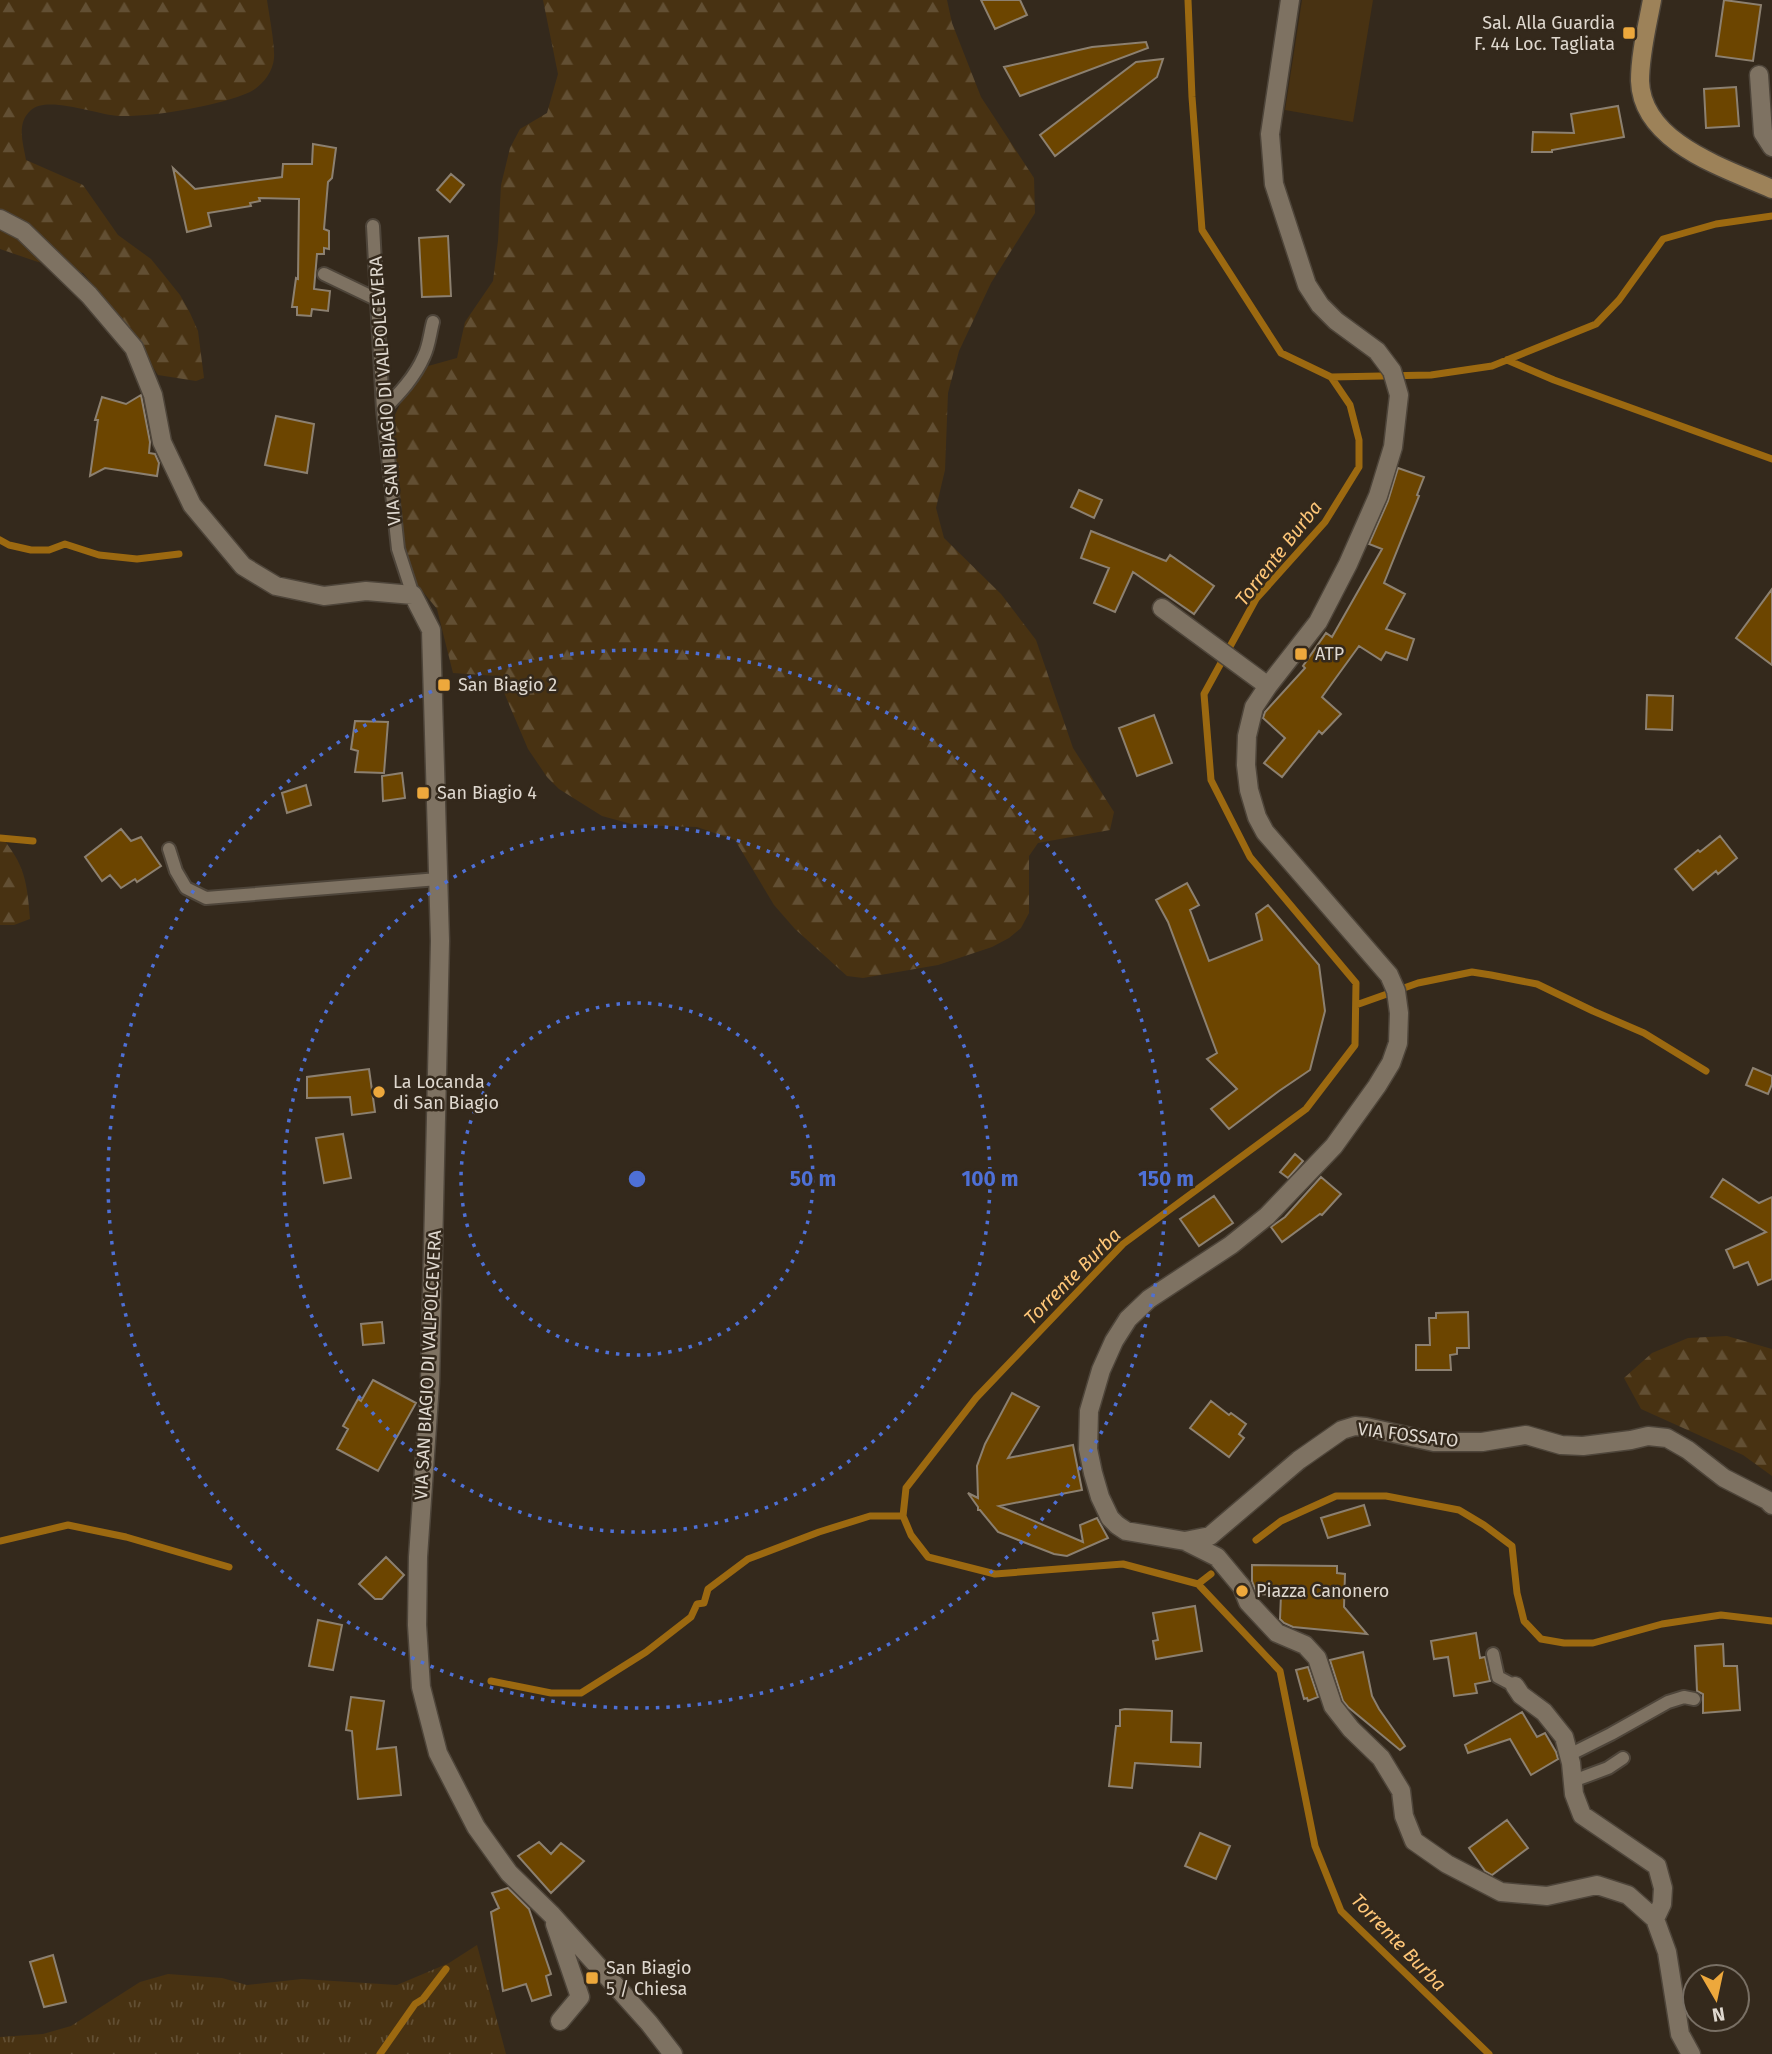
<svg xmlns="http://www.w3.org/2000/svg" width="1772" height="2054" viewBox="0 0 1772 2054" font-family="'Fira Sans',sans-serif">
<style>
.grass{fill:url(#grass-tufts)}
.forest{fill:url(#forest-firs)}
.pitch{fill:#483212}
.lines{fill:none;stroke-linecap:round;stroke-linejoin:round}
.stream{stroke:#9c6910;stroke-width:7}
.building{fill:#6c4500;stroke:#8c8070;stroke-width:2}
.lane-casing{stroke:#4e453a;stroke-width:16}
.street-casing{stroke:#4e453a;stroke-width:21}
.secondary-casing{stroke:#4e453a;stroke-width:21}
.lane{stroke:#7e7262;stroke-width:12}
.street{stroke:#7e7262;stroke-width:18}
.secondary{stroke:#9d8259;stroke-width:18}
.ring{fill:none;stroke:#4e70d6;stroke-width:3.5;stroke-dasharray:3.5 7}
.poi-dot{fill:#eda83c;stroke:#34291c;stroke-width:2.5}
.labels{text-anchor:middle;stroke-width:5;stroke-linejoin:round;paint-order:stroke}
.poi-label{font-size:18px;fill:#dfd8cf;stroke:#34291c;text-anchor:start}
.street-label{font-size:18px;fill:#dfd8cf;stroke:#34291c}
.water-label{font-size:19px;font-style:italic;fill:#fec678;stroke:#34291c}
.centre{fill:#4e70d6;stroke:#34291c;stroke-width:3.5}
.ring-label{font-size:21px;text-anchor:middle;font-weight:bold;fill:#4e70d6;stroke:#34291c;stroke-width:5;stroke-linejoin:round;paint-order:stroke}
</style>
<defs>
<pattern id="grass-tufts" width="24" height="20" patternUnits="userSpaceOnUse" patternTransform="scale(1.75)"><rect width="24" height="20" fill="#483212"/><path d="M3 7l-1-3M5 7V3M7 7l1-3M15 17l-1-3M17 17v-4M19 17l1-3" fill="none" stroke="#624f33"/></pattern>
<pattern id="forest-firs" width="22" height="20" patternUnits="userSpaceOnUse" patternTransform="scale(1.75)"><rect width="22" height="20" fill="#483212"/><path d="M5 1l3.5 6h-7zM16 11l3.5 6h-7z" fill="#624f33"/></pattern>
</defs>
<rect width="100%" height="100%" fill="#34291c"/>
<!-- grass -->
<path class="grass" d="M 477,1945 L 506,2054 L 0,2054 L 0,2037 L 43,2034 L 71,2026 L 140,1982 L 168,1974 L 222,1978 L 247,1985 L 302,1979 L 397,1985 L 449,1963 Z"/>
<!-- forest -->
<path class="forest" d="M 0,0 L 267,0 C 269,14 275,45 274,58 C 273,72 262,86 250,92 C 218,106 154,117 119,116 C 98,115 47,95 31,110 C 16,123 23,143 26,160 L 83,185 L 118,235 L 151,259 L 180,295 L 190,313 L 198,331 L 204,378 L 196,381 L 158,375 L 122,320 L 83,273 L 38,262 L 0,249 Z
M 543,0 L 947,0 L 952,23 L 981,97 L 1034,178 L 1035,213 L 991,283 L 959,351 L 948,393 L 945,470 L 936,508 L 944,538 L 1001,594 L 1036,640 L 1073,748 L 1114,812 L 1110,830 L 1038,843 L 1029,856 L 1029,913 L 1021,928 L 1009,938 L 992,947 L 938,965 L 863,978 L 847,976 L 795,929 L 774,905 L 735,840 L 697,827 L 635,825 L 602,816 L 559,789 L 547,777 L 528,749 L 497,676 L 453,673 L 437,609 L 415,582 L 389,486 L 384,438 L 404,396 L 421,368 L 457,358 L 465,322 L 493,281 L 498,241 L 501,185 L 510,148 L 520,129 L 547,113 L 558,74 Z
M 0,835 C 25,865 27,881 30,919 L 14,925 L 0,925 Z
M 1727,1336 L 1772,1349 L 1772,1476 L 1743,1455 L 1641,1409 L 1624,1378 L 1652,1353 L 1688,1338 Z"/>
<!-- pitch -->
<path class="pitch" d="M 1302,0 L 1373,0 L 1353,122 L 1285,110 Z"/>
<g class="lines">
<!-- stream -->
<path class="stream" d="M 1188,0 L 1192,97 L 1202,230 L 1281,353 L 1331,377 L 1350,405 L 1359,440 L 1359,467 L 1325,522 L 1256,599 L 1204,694 L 1211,780 L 1250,857 L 1356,983 L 1355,1045 L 1306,1109 L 1123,1244 L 976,1398 L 906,1488 L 903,1516 L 911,1535 L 928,1557 L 995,1574 L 1123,1564 L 1198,1584 L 1280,1671 L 1315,1846 L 1341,1911 L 1489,2054
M 1507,360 L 1554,380 L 1772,459
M 1331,377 L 1431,375 L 1492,366 L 1596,324 L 1619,300 L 1663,239 L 1716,224 L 1772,216
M 0,540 L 9,545 L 31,550 L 49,550 L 65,544 L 99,555 L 137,559 L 179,554
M 0,838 L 33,841
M 1356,1005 L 1418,983 L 1472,972 L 1491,975 L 1537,984 L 1593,1011 L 1644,1033 L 1706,1071
M 1256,1540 L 1281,1521 L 1336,1496 L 1386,1496 L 1459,1510 L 1484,1525 L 1512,1546 L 1517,1593 L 1524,1621 L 1541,1639 L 1564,1643 L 1593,1643 L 1662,1624 L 1721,1615 L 1772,1621
M 0,1541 L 68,1525 L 126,1537 L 229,1567
M 1198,1584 L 1211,1574
M 491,1681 L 551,1693 L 581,1693 L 646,1652 L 691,1617 L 697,1604 L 704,1603 L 708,1589 L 748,1559 L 819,1532 L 870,1516 L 903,1516
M 380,2054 L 415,2004 L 423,1999 L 446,1969"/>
</g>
<!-- building -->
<path class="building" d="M 981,0 L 1020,0 L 1027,15 L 995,29 Z
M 1724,0 L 1761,5 L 1753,61 L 1716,56 Z
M 1146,42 L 1148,48 L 1020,96 L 1004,67 L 1092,47 Z
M 1163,59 L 1157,77 L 1055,156 L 1040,135 L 1136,62 Z
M 1736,87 L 1739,126 L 1706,128 L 1704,89 Z
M 1618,106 L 1624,137 L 1552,150 L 1552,152 L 1532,152 L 1533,132 L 1574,133 L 1571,114 Z
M 313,144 L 336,148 L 332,178 L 328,182 L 324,229 L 329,231 L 329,249 L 324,248 L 324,254 L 317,254 L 314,289 L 330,291 L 328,311 L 312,309 L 311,316 L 297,315 L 297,307 L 292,307 L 296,278 L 298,279 L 299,199 L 259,198 L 260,201 L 250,203 L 251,206 L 208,213 L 211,226 L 187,232 L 173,168 L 195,189 L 282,177 L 283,164 L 312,164 Z
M 451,174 L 464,185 L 450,202 L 437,190 Z
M 448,236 L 451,296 L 422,297 L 419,238 Z
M 141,395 L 150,442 L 149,453 L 155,454 L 159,463 L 157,476 L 105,468 L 90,476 L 98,420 L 95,420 L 102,397 L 126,404 Z
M 276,416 L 314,424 L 307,473 L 265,465 Z
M 1398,468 L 1424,477 L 1417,495 L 1419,496 L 1384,583 L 1405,594 L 1386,629 L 1414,639 L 1407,660 L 1386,652 L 1381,660 L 1359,646 L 1322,697 L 1341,714 L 1322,734 L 1319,731 L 1282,777 L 1264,763 L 1285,738 L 1263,718 L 1265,712 L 1305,668 L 1303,666 L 1326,633 L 1332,637 L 1382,549 L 1369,544 L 1388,501 Z
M 1079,490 L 1102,500 L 1094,518 L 1071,507 Z
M 1091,531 L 1166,561 L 1170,555 L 1214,586 L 1194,614 L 1133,572 L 1115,612 L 1094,603 L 1109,568 L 1081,558 Z
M 1772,589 L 1772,665 L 1736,638 Z
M 1647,695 L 1673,696 L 1672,730 L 1646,729 Z
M 1154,715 L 1172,763 L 1137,776 L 1119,728 Z
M 355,721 L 388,722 L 384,773 L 355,772 L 358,751 L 351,749 Z
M 402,773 L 405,798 L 383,801 L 382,776 Z
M 306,785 L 311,805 L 287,813 L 282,793 Z
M 121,829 L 131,841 L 141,837 L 161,866 L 137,882 L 135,879 L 121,888 L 110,875 L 102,881 L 85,857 Z
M 1720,836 L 1737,858 L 1718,874 L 1716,871 L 1693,890 L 1675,869 L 1698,850 L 1700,852 Z
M 1187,883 L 1199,905 L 1190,910 L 1209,961 L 1262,940 L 1256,914 L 1268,905 L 1319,965 L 1325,1011 L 1310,1070 L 1279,1091 L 1229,1129 L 1211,1109 L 1237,1089 L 1207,1059 L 1217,1053 L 1168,922 L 1156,900 Z
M 1753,1068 L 1772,1076 L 1772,1084 L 1768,1094 L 1746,1085 Z
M 369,1069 L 375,1112 L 352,1115 L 350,1097 L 307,1098 L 307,1077 Z
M 343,1134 L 351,1178 L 324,1183 L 316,1138 Z
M 1295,1154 L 1303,1161 L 1288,1178 L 1280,1172 Z
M 1321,1177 L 1341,1194 L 1322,1215 L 1320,1214 L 1282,1242 L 1271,1227 L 1285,1217 Z
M 1723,1179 L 1759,1203 L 1772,1197 L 1772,1279 L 1758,1285 L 1748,1262 L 1734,1268 L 1726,1250 L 1766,1232 L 1711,1197 Z
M 1214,1196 L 1233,1223 L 1199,1246 L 1180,1219 Z
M 1468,1312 L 1469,1348 L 1457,1348 L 1457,1354 L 1450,1355 L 1451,1370 L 1416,1370 L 1416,1345 L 1430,1345 L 1429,1318 L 1436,1318 L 1436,1313 Z
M 382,1322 L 384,1343 L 363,1345 L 361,1324 Z
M 373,1380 L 416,1403 L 378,1471 L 337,1449 L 348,1429 L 343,1426 L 358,1399 L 361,1401 Z
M 1012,1393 L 1039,1407 L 1008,1458 L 1073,1445 L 1082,1490 L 999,1506 L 1083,1542 L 1080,1525 L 1097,1518 L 1108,1538 L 1067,1556 L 1054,1554 L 998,1532 L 980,1510 L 978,1510 L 978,1507 L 968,1493 L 978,1498 L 977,1466 L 985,1444 Z
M 1211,1401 L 1229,1415 L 1231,1413 L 1246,1424 L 1239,1434 L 1244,1438 L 1229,1457 L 1190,1428 Z
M 1364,1505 L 1370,1525 L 1328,1538 L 1321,1518 Z
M 386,1557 L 404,1575 L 382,1599 L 375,1599 L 359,1584 Z
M 1252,1565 L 1337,1566 L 1337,1573 L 1345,1574 L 1344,1607 L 1367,1634 L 1293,1627 L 1284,1623 L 1280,1619 L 1281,1595 L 1257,1594 L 1252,1581 Z
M 1195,1606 L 1202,1651 L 1156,1659 L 1153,1641 L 1158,1640 L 1153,1613 Z
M 318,1620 L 342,1625 L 333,1670 L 309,1666 Z
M 1476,1633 L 1480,1658 L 1485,1657 L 1490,1681 L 1475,1684 L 1477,1693 L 1454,1696 L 1448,1657 L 1434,1659 L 1431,1641 Z
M 1723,1644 L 1724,1666 L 1737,1666 L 1740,1710 L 1703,1713 L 1703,1694 L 1697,1691 L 1695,1646 Z
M 1363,1652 L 1372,1696 L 1379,1709 L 1405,1746 L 1400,1750 L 1348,1707 L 1343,1701 L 1330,1660 Z
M 1308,1667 L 1318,1697 L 1308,1701 L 1307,1698 L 1304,1699 L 1296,1670 Z
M 351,1697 L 384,1701 L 377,1749 L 396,1747 L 401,1795 L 358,1799 L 352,1731 L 346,1730 Z
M 1125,1709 L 1172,1711 L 1171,1742 L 1201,1743 L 1200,1767 L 1135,1763 L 1132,1788 L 1109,1786 L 1116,1726 L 1120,1726 L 1120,1710 Z
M 1522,1712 L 1537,1737 L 1545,1733 L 1556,1752 L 1558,1759 L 1531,1775 L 1510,1739 L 1468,1753 L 1465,1745 Z
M 1507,1820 L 1528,1848 L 1492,1875 L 1485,1871 L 1469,1848 Z
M 1200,1833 L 1230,1846 L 1216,1879 L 1185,1866 Z
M 539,1842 L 551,1854 L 561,1843 L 584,1861 L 551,1893 L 518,1856 Z
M 508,1888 L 529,1909 L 551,1974 L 546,1976 L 551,1995 L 532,2001 L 526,1984 L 503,1991 L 491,1912 L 499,1908 L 492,1893 Z
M 53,1955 L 66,2002 L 44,2007 L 30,1962 Z"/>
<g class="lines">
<defs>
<path id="lane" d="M 373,226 L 383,410 L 398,549 L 413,595
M 324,274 L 376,299
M 383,410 C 399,394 415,377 424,356 C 429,346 430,333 433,322
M 169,849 L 176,871 L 186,888 L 206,898 L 438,879
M 1493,1654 L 1498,1677 L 1515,1686
M 1569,1755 L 1611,1734 L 1668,1702 L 1684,1697 L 1694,1699
M 1573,1781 L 1608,1768 L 1623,1758"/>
<path id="street" d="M 1290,0 L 1270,134 L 1274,184 L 1307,285 L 1320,305 L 1336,321 L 1377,351 L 1392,371 L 1399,395 L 1393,447 L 1378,496 L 1348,564 L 1318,622 L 1268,686 L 1254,707 L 1247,736 L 1246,765 L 1249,790 L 1257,817 L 1265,832 L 1389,975 L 1396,991 L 1399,1013 L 1398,1043 L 1391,1063 L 1377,1086 L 1334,1146 L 1267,1216 L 1231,1245 L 1149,1299 L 1128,1319 L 1114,1341 L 1101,1370 L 1089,1411 L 1088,1449 L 1093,1473 L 1100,1497 L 1110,1518 L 1117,1525 L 1126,1531 L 1185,1541 L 1217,1557 L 1242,1587 L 1248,1602 L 1277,1633 L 1305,1645 L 1317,1658 L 1333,1706 L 1351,1729 L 1381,1758 L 1401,1791 L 1404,1816 L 1414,1841 L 1447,1864 L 1501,1892 L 1547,1896 L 1597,1885 L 1628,1895 L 1655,1919 L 1667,1952 L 1680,2034 L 1691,2054
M 1759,75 L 1763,133 L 1772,147
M 0,219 L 23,231 L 89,295 L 134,348 L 153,395 L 162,442 L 192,505 L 243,566 L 276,586 L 324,596 L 366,591 L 413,595 L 431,630 L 440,941 L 430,1383 L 418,1557 L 417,1625 L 421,1687 L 438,1753 L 476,1827 L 509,1873 L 552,1915 L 649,2023 L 673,2054
M 1162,608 L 1268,686
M 1185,1541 L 1210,1536 L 1299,1460 L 1342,1430 L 1355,1426 L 1366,1427 L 1434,1442 L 1482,1442 L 1526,1435 L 1561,1445 L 1583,1446 L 1631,1440 L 1648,1436 L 1667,1438 L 1688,1450 L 1724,1478 L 1767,1500 L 1772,1505
M 1515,1686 L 1521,1695 L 1544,1712 L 1564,1737 L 1571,1763 L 1574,1794 L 1582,1815 L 1657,1866 L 1663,1888 L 1662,1904 L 1655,1919
M 555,1924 L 580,1997 L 560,2021"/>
<path id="secondary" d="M 1652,0 C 1647,27 1640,54 1640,81 C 1642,143 1725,168 1772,189"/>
</defs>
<!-- lane casing -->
<use href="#lane" class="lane-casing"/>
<!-- street casing -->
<use href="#street" class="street-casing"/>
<!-- secondary casing -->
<use href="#secondary" class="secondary-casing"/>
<!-- lane -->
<use href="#lane" class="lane"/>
<!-- street -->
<use href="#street" class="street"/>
<!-- secondary -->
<use href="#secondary" class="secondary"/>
</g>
<!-- distance rings -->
<g class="ring">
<circle cx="637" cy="1179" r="176"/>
<circle cx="637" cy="1179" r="353"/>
<circle cx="637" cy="1179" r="529"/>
</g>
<!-- markers -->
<g class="poi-dot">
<rect x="1622" y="26" width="14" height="14" rx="3.5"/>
<rect x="1294" y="647" width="14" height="14" rx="3.5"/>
<rect x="437" y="678" width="14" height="14" rx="3.5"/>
<rect x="416" y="786" width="14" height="14" rx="3.5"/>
<circle cx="379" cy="1092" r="7"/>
<circle cx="1242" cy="1591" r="7"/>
<rect x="585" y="1971" width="14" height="14" rx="3.5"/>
</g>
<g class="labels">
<!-- poi labels -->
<g class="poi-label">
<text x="1615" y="29" text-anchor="end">Sal. Alla Guardia<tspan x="1615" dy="21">F. 44 Loc. Tagliata</tspan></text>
<text x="1315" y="660">ATP</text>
<text x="458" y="691">San Biagio 2</text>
<text x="437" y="799">San Biagio 4</text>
<text x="393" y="1088">La Locanda<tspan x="393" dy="21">di San Biagio</tspan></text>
<text x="1256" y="1597">Piazza Canonero</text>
<text x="606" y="1974">San Biagio<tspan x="606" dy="21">5 / Chiesa</tspan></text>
</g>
<!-- street labels -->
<g class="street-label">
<text transform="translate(385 391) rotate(-94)" y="6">VIA SAN BIAGIO DI VALPOLCEVERA</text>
<text transform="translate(428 1365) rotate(-87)" y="6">VIA SAN BIAGIO DI VALPOLCEVERA</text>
<text transform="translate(1408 1435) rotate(7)" y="6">VIA FOSSATO</text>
</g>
<!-- water labels -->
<g class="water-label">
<text transform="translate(1278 553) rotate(-52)" y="7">Torrente Burba</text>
<text transform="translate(1072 1276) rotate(-45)" y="7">Torrente Burba</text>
<text transform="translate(1399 1942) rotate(46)" y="7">Torrente Burba</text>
</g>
</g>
<circle cx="637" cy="1179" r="10" class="centre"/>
<g class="ring-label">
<text x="813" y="1186">50 m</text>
<text x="990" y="1186">100 m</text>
<text x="1166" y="1186">150 m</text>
</g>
<!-- north arrow -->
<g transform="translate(1716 1998) rotate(171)"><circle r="33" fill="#34291c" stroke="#786f64" stroke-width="2"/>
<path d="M0-5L12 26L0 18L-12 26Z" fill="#eda83c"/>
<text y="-10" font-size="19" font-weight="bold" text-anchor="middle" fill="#dfd8cf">N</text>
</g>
</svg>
